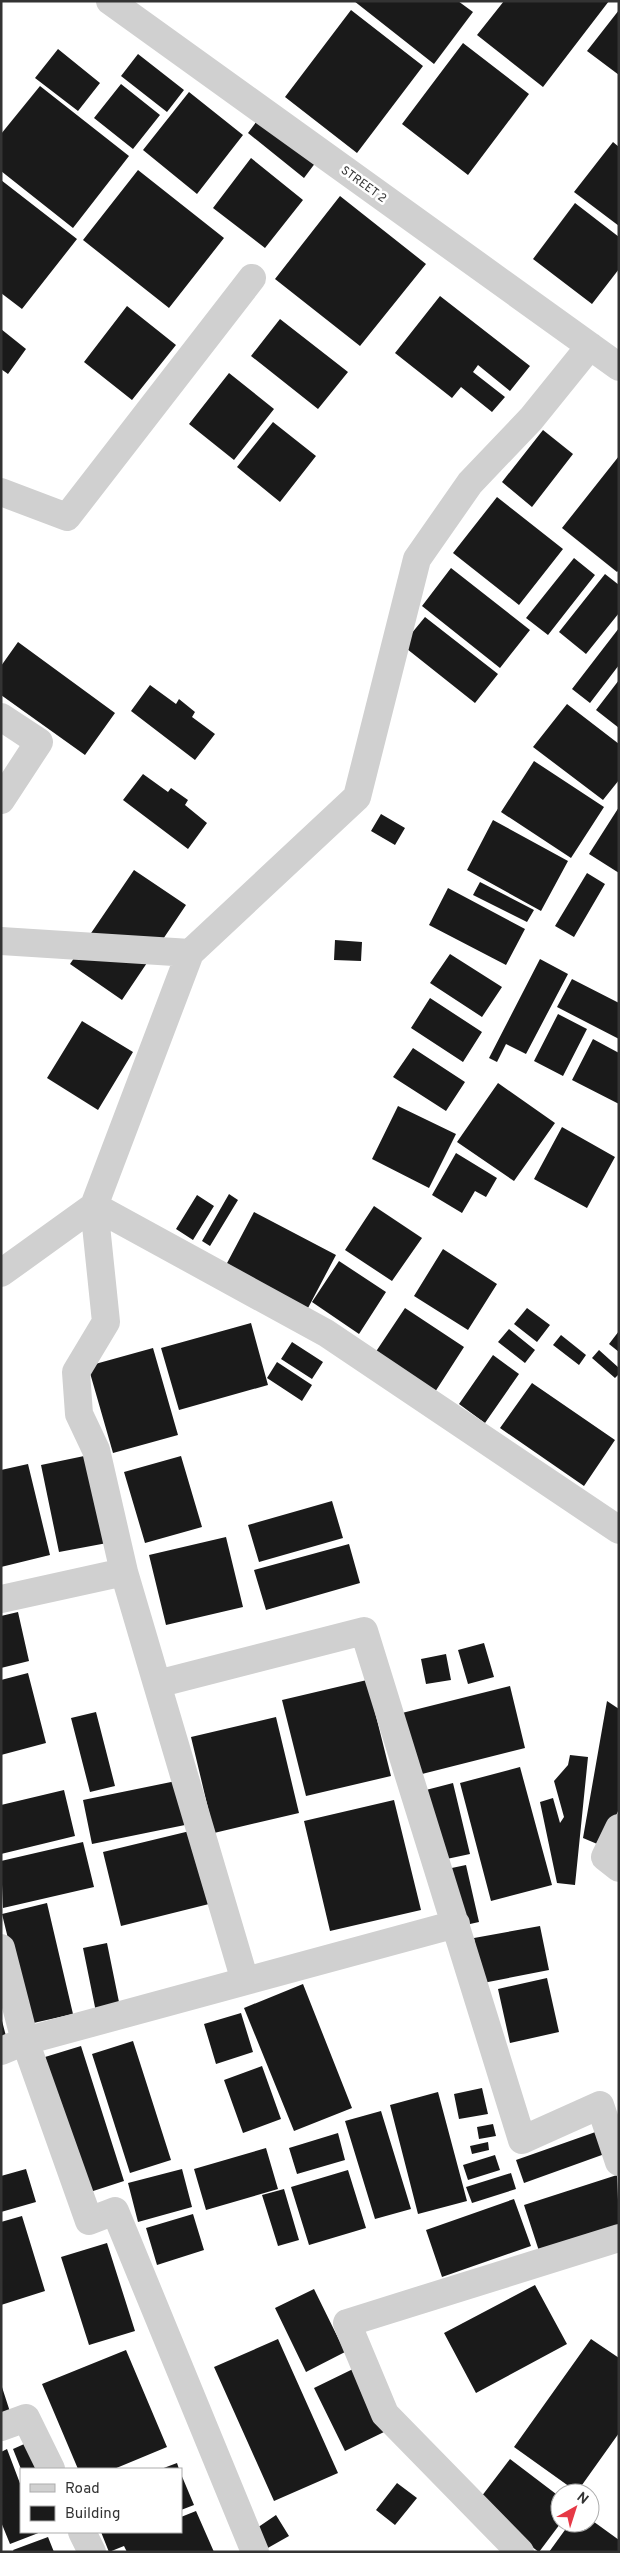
<svg xmlns="http://www.w3.org/2000/svg" width="620" height="2553" viewBox="0 0 620 2553" font-family="Overpass,sans-serif">
<style>
.building{fill:#1a1a1a}
.lines{fill:none;stroke-linecap:round;stroke-linejoin:round}
.minor{stroke:#d0d0d0;stroke-width:28}
.labels{text-anchor:middle;stroke-width:5;stroke-linejoin:round;paint-order:stroke}
.street-label{font-size:12px;fill:#333;stroke:#fff}
</style>
<rect width="100%" height="100%" fill="#fff"/>
<!-- building -->
<path class="building" d="M 354,1 L 458,1 L 473,12 L 434,64 Z
M 504,1 L 609,1 L 543,87 L 477,35 Z
M 351,10 L 423,66 L 357,153 L 285,97 Z
M 619,10 L 619,75 L 587,51 Z
M 463,43 L 529,94 L 468,175 L 402,124 Z
M 58,49 L 100,83 L 78,111 L 35,78 Z
M 138,54 L 184,90 L 167,112 L 121,76 Z
M 121,84 L 160,115 L 133,149 L 94,118 Z
M 40,86 L 129,156 L 73,228 L 1,171 L 1,134 Z
M 189,92 L 243,135 L 197,194 L 143,150 Z
M 262,114 L 319,158 L 304,178 L 248,133 Z
M 613,142 L 619,147 L 619,226 L 574,192 Z
M 251,158 L 303,200 L 265,248 L 213,208 Z
M 138,170 L 224,238 L 169,308 L 83,240 Z
M 1,180 L 77,239 L 22,309 L 1,293 Z
M 340,196 L 426,264 L 360,346 L 275,279 Z
M 575,203 L 619,237 L 619,269 L 592,304 L 533,259 Z
M 440,296 L 530,366 L 510,391 L 478,365 L 473,372 L 505,397 L 492,412 L 461,387 L 452,398 L 395,353 Z
M 127,306 L 176,345 L 132,400 L 84,362 Z
M 280,319 L 348,372 L 318,409 L 251,356 Z
M 1,329 L 26,349 L 8,374 L 1,369 Z
M 229,373 L 274,409 L 234,460 L 189,424 Z
M 273,422 L 316,456 L 280,502 L 237,467 Z
M 543,430 L 573,454 L 532,507 L 502,482 Z
M 619,456 L 619,570 L 617,572 L 562,528 Z
M 497,497 L 563,549 L 519,605 L 453,553 Z
M 574,558 L 595,575 L 548,635 L 526,618 Z
M 451,568 L 530,630 L 500,668 L 422,606 Z
M 605,574 L 619,585 L 619,613 L 586,654 L 559,632 Z
M 425,617 L 498,674 L 475,703 L 402,645 Z
M 619,628 L 619,665 L 590,703 L 572,689 Z
M 18,642 L 115,713 L 85,755 L 1,695 L 1,666 Z
M 619,680 L 619,728 L 596,710 Z
M 150,685 L 176,704 L 179,699 L 195,712 L 192,717 L 215,734 L 195,760 L 131,711 Z
M 567,704 L 619,744 L 619,780 L 603,800 L 533,747 Z
M 534,761 L 604,807 L 571,858 L 501,812 Z
M 143,774 L 168,792 L 171,788 L 188,800 L 185,805 L 207,823 L 188,849 L 123,800 Z
M 619,807 L 619,873 L 589,854 Z
M 381,814 L 405,828 L 395,845 L 371,831 Z
M 493,820 L 568,861 L 541,911 L 467,870 Z
M 134,870 L 186,905 L 122,1000 L 70,964 Z
M 587,873 L 605,884 L 574,937 L 555,926 Z
M 480,882 L 534,910 L 527,922 L 473,895 Z
M 448,888 L 525,929 L 506,965 L 429,925 Z
M 335,940 L 362,942 L 361,961 L 334,960 Z
M 450,954 L 502,987 L 482,1017 L 430,983 Z
M 540,959 L 568,974 L 526,1054 L 506,1044 L 497,1062 L 489,1058 Z
M 572,979 L 619,1003 L 619,1039 L 557,1007 Z
M 430,998 L 482,1032 L 463,1062 L 411,1028 Z
M 558,1014 L 587,1029 L 563,1076 L 534,1061 Z
M 82,1021 L 133,1052 L 98,1110 L 47,1078 Z
M 593,1039 L 619,1053 L 619,1104 L 572,1080 Z
M 413,1048 L 465,1082 L 446,1111 L 393,1077 Z
M 498,1083 L 555,1123 L 514,1181 L 457,1142 Z
M 398,1106 L 456,1134 L 429,1188 L 372,1159 Z
M 562,1127 L 615,1157 L 587,1208 L 534,1179 Z
M 456,1153 L 497,1178 L 486,1197 L 475,1191 L 462,1213 L 432,1195 Z
M 229,1194 L 238,1200 L 210,1246 L 202,1241 Z
M 197,1195 L 214,1206 L 193,1240 L 176,1229 Z
M 374,1206 L 422,1238 L 392,1281 L 345,1250 Z
M 254,1212 L 336,1255 L 308,1308 L 226,1265 Z
M 443,1249 L 497,1284 L 468,1330 L 414,1296 Z
M 339,1261 L 386,1292 L 359,1334 L 312,1302 Z
M 405,1308 L 464,1347 L 435,1392 L 375,1353 Z
M 527,1308 L 550,1325 L 537,1342 L 514,1324 Z
M 251,1323 L 268,1385 L 179,1410 L 161,1348 Z
M 509,1329 L 535,1350 L 525,1363 L 498,1342 Z
M 619,1331 L 619,1352 L 609,1344 Z
M 561,1335 L 586,1355 L 579,1365 L 553,1345 Z
M 292,1342 L 323,1362 L 312,1379 L 281,1359 Z
M 153,1348 L 178,1435 L 113,1453 L 88,1366 Z
M 599,1350 L 619,1368 L 619,1374 L 615,1378 L 592,1358 Z
M 493,1355 L 519,1374 L 485,1423 L 459,1404 Z
M 277,1362 L 312,1385 L 302,1401 L 267,1378 Z
M 532,1383 L 615,1440 L 584,1486 L 500,1428 Z
M 89,1455 L 107,1543 L 59,1552 L 41,1465 Z
M 181,1456 L 202,1527 L 145,1543 L 124,1472 Z
M 28,1464 L 50,1555 L 1,1567 L 1,1470 Z
M 332,1501 L 343,1538 L 259,1562 L 248,1525 Z
M 226,1537 L 243,1607 L 166,1625 L 149,1555 Z
M 349,1544 L 360,1583 L 266,1610 L 254,1570 Z
M 18,1612 L 29,1661 L 1,1668 L 1,1616 Z
M 484,1643 L 494,1677 L 468,1684 L 458,1650 Z
M 446,1654 L 451,1680 L 426,1684 L 421,1659 Z
M 28,1673 L 46,1743 L 1,1755 L 1,1680 Z
M 367,1680 L 391,1776 L 306,1796 L 282,1700 Z
M 510,1686 L 525,1748 L 418,1775 L 402,1713 Z
M 607,1701 L 619,1709 L 619,1809 L 602,1846 L 583,1838 Z
M 96,1712 L 115,1786 L 90,1792 L 71,1718 Z
M 276,1717 L 299,1813 L 214,1833 L 191,1737 Z
M 570,1755 L 588,1757 L 575,1885 L 557,1883 L 540,1802 L 553,1798 L 560,1823 L 564,1817 L 554,1781 L 568,1765 Z
M 520,1767 L 552,1885 L 491,1901 L 460,1783 Z
M 176,1781 L 185,1825 L 92,1844 L 83,1800 Z
M 453,1783 L 470,1854 L 442,1860 L 426,1790 Z
M 64,1790 L 75,1836 L 1,1854 L 1,1805 Z
M 394,1800 L 421,1910 L 330,1931 L 304,1821 Z
M 194,1830 L 213,1903 L 121,1926 L 103,1852 Z
M 83,1842 L 94,1887 L 3,1908 L 1,1861 Z
M 466,1865 L 479,1922 L 461,1926 L 447,1869 Z
M 47,1903 L 73,2014 L 29,2024 L 2,1914 Z
M 540,1926 L 549,1970 L 483,1983 L 474,1938 Z
M 107,1943 L 120,2007 L 96,2012 L 83,1948 Z
M 547,1978 L 559,2032 L 510,2043 L 498,1989 Z
M 303,1984 L 352,2108 L 294,2131 L 244,2008 Z
M 241,2013 L 253,2052 L 216,2064 L 204,2024 Z
M 1,2017 L 7,2040 L 1,2041 Z
M 133,2041 L 171,2160 L 130,2173 L 92,2054 Z
M 81,2046 L 124,2181 L 87,2193 L 45,2057 Z
M 262,2066 L 281,2119 L 243,2133 L 224,2080 Z
M 482,2088 L 488,2114 L 459,2119 L 454,2094 Z
M 438,2092 L 467,2201 L 418,2214 L 390,2105 Z
M 381,2111 L 411,2209 L 375,2219 L 345,2121 Z
M 493,2124 L 496,2136 L 479,2139 L 477,2127 Z
M 604,2129 L 613,2151 L 524,2183 L 516,2160 Z
M 338,2133 L 345,2160 L 297,2174 L 289,2148 Z
M 488,2142 L 489,2150 L 472,2154 L 470,2146 Z
M 266,2148 L 278,2189 L 206,2210 L 194,2169 Z
M 495,2155 L 500,2170 L 468,2180 L 463,2165 Z
M 26,2169 L 36,2202 L 1,2212 L 1,2176 Z
M 182,2169 L 192,2207 L 138,2222 L 128,2183 Z
M 348,2170 L 366,2228 L 309,2245 L 291,2187 Z
M 511,2173 L 516,2189 L 472,2203 L 466,2187 Z
M 617,2175 L 619,2225 L 539,2251 L 524,2205 Z
M 284,2189 L 299,2240 L 278,2246 L 262,2195 Z
M 514,2199 L 531,2246 L 442,2277 L 426,2230 Z
M 193,2214 L 204,2250 L 157,2265 L 146,2228 Z
M 22,2216 L 45,2291 L 1,2305 L 1,2222 Z
M 107,2243 L 135,2331 L 89,2345 L 61,2257 Z
M 535,2285 L 567,2344 L 476,2393 L 444,2333 Z
M 314,2289 L 345,2352 L 306,2372 L 275,2308 Z
M 278,2339 L 338,2473 L 274,2501 L 214,2367 Z
M 591,2339 L 619,2358 L 619,2433 L 577,2492 L 514,2447 Z
M 126,2350 L 167,2447 L 114,2469 L 78,2469 L 42,2384 Z
M 353,2369 L 384,2432 L 345,2451 L 314,2388 Z
M 1,2384 L 12,2418 L 1,2421 Z
M 31,2441 L 42,2469 L 21,2469 L 13,2449 Z
M 7,2449 L 21,2486 L 21,2532 L 41,2532 L 10,2544 L 1,2522 L 1,2452 Z
M 510,2459 L 560,2497 L 560,2524 L 539,2552 L 475,2505 Z
M 177,2463 L 179,2469 L 161,2469 Z
M 181,2474 L 194,2505 L 181,2510 Z
M 397,2483 L 417,2498 L 395,2525 L 376,2510 Z
M 196,2511 L 214,2552 L 127,2552 L 124,2546 L 109,2552 L 101,2532 L 181,2532 L 181,2517 Z
M 276,2515 L 289,2536 L 266,2549 L 254,2530 Z
M 590,2519 L 619,2540 L 619,2552 L 549,2552 L 570,2523 L 590,2523 Z
M 48,2537 L 54,2552 L 14,2552 L 13,2550 Z"/>
<g class="lines">
<!-- minor -->
<path class="minor" d="M 110,1 L 619,367
M 1,492 L 67,517 L 252,278
M 1,717 L 39,742 L 1,800
M 1,941 L 190,953
M 1,1273 L 94,1206 L 190,953 L 357,797 L 417,559 L 470,483 L 531,419 L 590,346
M 124,1572 L 157,1684 L 364,1631 L 522,2140 L 600,2105 L 619,2162
M 1,1599 L 124,1572 L 96,1450 L 79,1414 L 76,1372 L 106,1322 L 94,1206 L 326,1333 L 619,1530
M 157,1684 L 245,1981
M 619,1828 L 605,1857 L 619,1868
M 1,1948 L 25,2041 L 1,2051
M 1,2427 L 26,2418 L 51,2469
M 82,2532 L 92,2552
M 255,2552 L 115,2211 L 89,2221 L 25,2041 L 456,1924
M 520,2552 L 385,2414 L 347,2323 L 619,2238"/>
</g>
<g class="labels">
<!-- street labels -->
<g class="street-label">
<text transform="translate(364 184) rotate(36)" y="4">STREET 2</text>
</g>
</g>
<!-- border -->
<rect width="620" height="2553" fill="none" stroke="#333333" stroke-width="5"/>
<!-- legend -->
<rect x="20" y="2468" width="162" height="65" fill="#ffffff" stroke="#adadad"/>
<rect x="30" y="2484" width="25" height="8" fill="#d0d0d0" stroke="#adadad"/>
<text x="65" y="2493" font-size="15" fill="#333333">Road</text>
<rect x="30" y="2506" width="25" height="15" fill="#1a1a1a" stroke="#adadad"/>
<text x="65" y="2518" font-size="15" fill="#333333">Building</text>
<!-- north arrow -->
<g transform="translate(575 2508) rotate(39)"><circle r="24" fill="#ffffff" stroke="#adadad"/>
<path d="M0-4L9 19L0 12L-9 19Z" fill="#e63946"/>
<text y="-8" font-size="14" font-weight="bold" text-anchor="middle" fill="#333333">N</text>
</g>
</svg>
